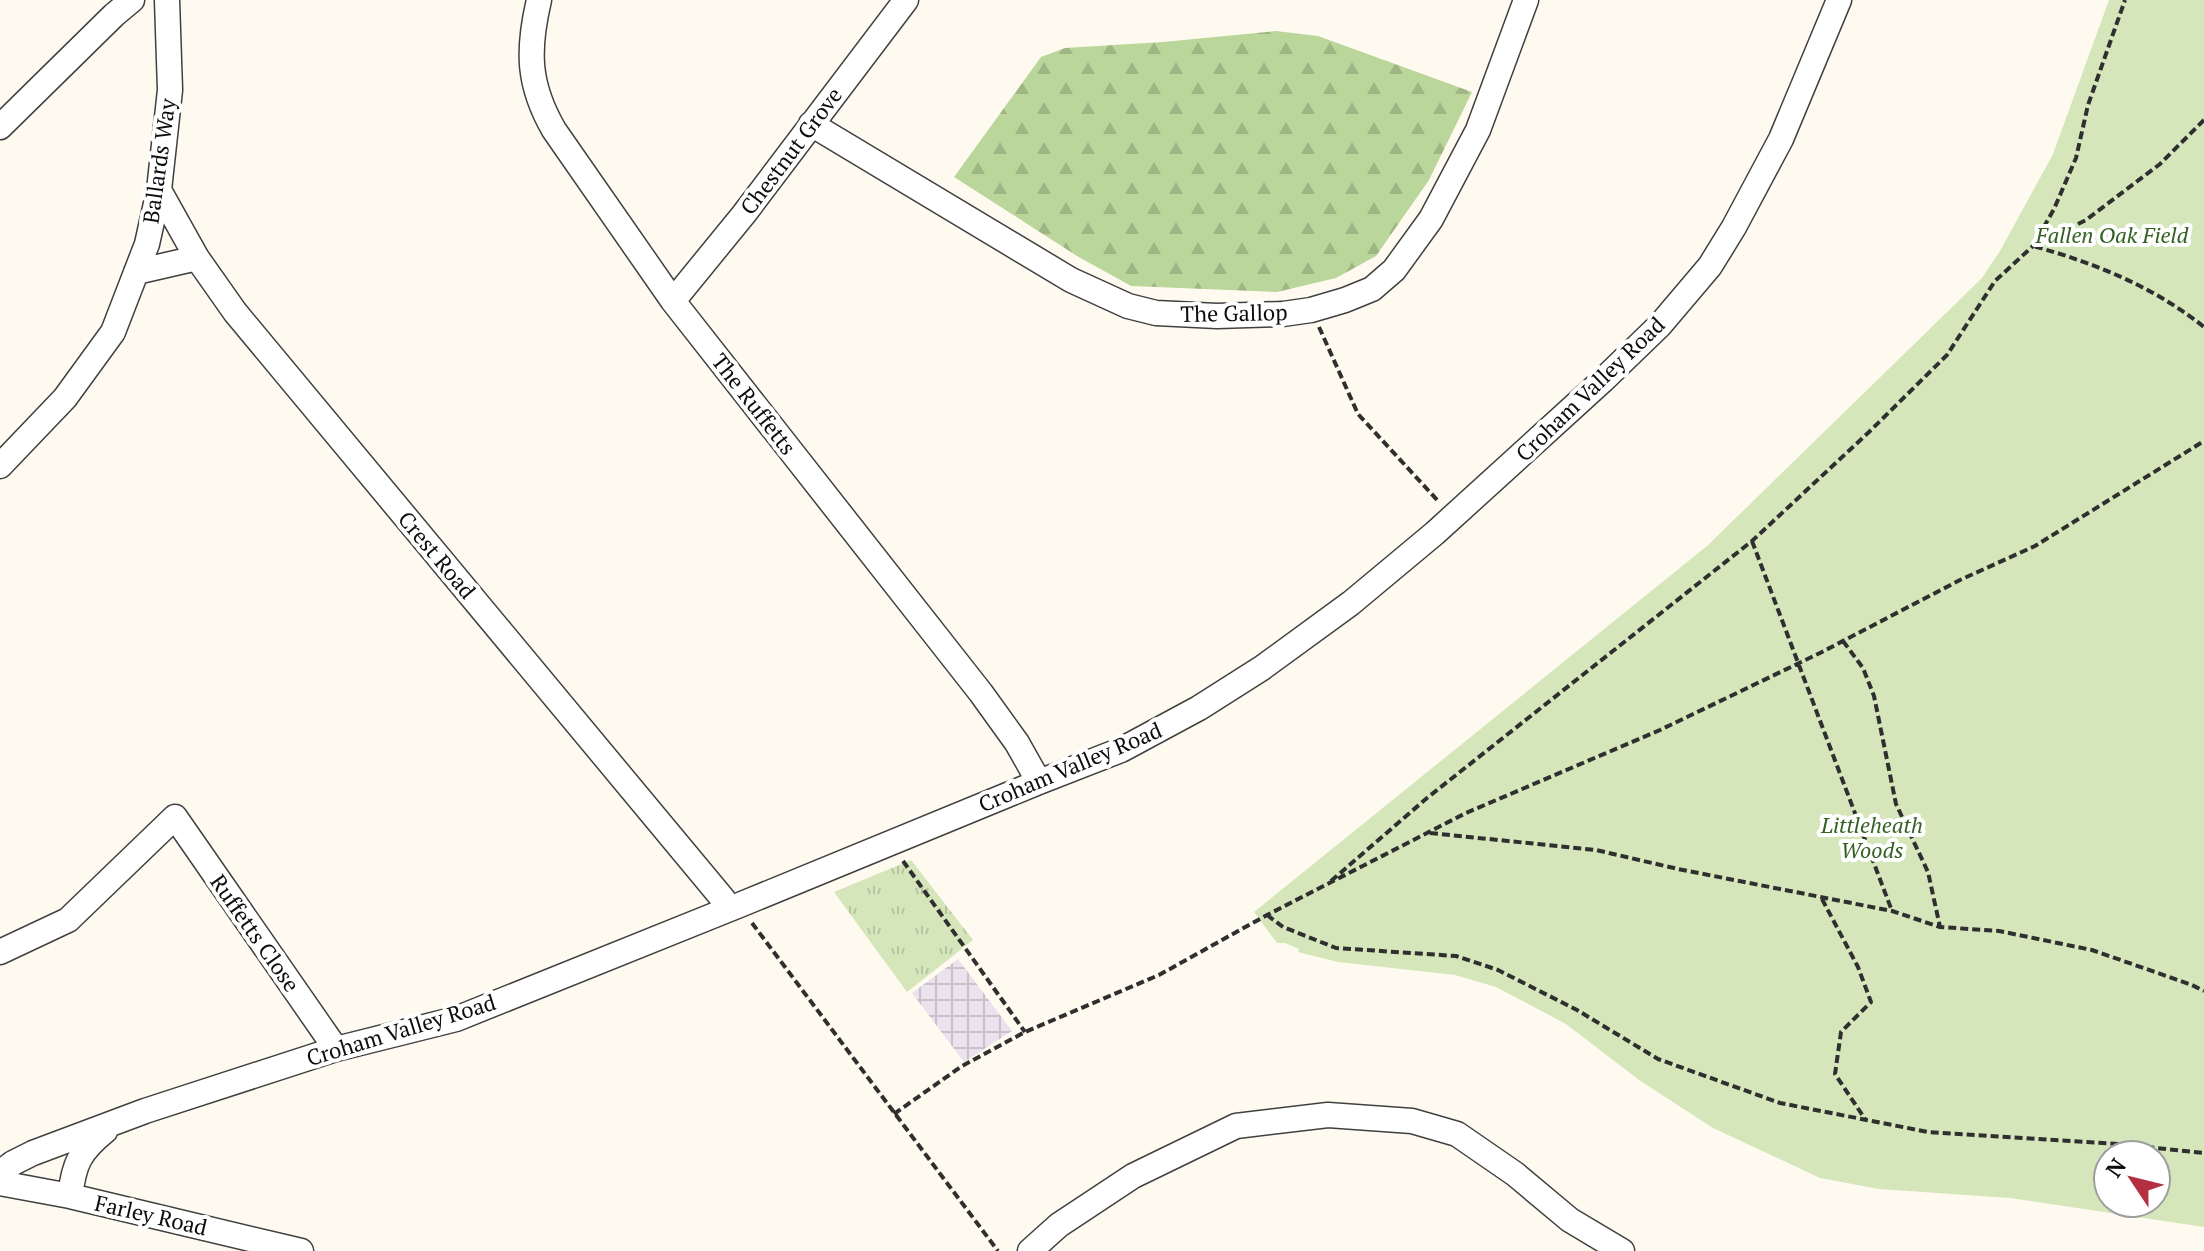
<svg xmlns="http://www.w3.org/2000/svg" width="2204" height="1251" viewBox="0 0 2204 1251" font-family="'PT Serif',serif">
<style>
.industrial{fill:url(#industrial-grid)}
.grass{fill:url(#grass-tufts)}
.forest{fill:url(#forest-firs)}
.park{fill:#d5e6bb;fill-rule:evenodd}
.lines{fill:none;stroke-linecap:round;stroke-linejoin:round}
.minor-casing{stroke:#404040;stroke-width:27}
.path{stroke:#2f2f2f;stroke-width:4;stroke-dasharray:8 4;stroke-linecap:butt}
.minor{stroke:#fff;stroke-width:24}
.labels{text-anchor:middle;stroke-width:8;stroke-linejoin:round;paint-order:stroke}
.street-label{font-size:22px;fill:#0d0d0d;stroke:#fff}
.park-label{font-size:22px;font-style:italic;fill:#346122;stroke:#fff}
</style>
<defs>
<pattern id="industrial-grid" width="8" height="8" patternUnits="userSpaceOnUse" patternTransform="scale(2)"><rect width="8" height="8" fill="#eae2ec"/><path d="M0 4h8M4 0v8" fill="none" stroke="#c8c1c9"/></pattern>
<pattern id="grass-tufts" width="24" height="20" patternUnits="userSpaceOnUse" patternTransform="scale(2)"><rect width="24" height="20" fill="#d5e6bb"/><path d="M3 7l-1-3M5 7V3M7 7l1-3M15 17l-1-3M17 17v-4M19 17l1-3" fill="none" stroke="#b6c4a0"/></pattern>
<pattern id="forest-firs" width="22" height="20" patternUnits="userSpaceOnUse" patternTransform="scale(2)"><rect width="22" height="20" fill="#bad69b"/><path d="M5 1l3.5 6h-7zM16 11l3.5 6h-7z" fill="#9fb684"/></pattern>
</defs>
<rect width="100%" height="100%" fill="#fefaef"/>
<!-- industrial -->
<path class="industrial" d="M 958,959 L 1012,1031 L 964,1062 L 912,993 Z"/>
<!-- grass -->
<path class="grass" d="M 911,860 L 973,940 L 907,992 L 834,892 Z"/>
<!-- forest -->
<path class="forest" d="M 1276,31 L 1318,36 L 1472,92 L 1429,180 L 1376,256 L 1336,278 L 1277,292 L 1131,286 L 1077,256 L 954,177 L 1041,57 L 1065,48 L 1163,42 Z"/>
<!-- park -->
<path class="park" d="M 2109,0 L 2204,0 L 2204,1227 L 2010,1198 L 1879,1189 L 1820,1178 L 1713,1128 L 1639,1080 L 1566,1024 L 1496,987 L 1455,975 L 1338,962 L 1298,952 L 1299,949 L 1285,943 L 1277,943 L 1254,912 L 1707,546 L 1982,278 L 2000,251 L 2053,154 ZM 2156,1155 L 2156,1203 L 2108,1203 L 2108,1155 Z"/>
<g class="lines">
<defs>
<path id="minor" d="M 539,0 C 527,51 528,85 554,130 L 673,301 L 981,693 L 1017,743 L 1039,782
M 811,124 L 1071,280 L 1128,306 L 1156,313 L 1217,316 L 1283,314 L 1311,310 L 1345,300 L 1372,289 L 1394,270 L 1431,219 L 1478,130 L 1526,0
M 0,127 L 114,15 L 132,0
M 159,190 L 197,258 L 235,312 L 723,899 L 729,909
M 136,272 L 197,258
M 673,301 L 744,214 L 906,0
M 0,466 L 65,398 L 113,332 L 147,244 L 159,190 L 170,90 L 167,0
M 0,952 L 68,920 L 175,817 L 336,1049
M 0,1173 L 13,1163 L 33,1153 L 145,1111 L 336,1049 L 456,1019 L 742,904 L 1039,782 L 1121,750 L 1199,708 L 1262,668 L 1351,603 L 1435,533 L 1602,381 L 1660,325 L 1710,266 L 1734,227 L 1781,139 L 1839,0
M 0,1183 L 70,1196 L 301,1251
M 70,1196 C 74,1164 79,1152 105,1131
M 1030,1251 L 1059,1225 L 1133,1176 L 1236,1126 L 1328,1115 L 1412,1121 L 1457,1134 L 1515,1174 L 1570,1220 L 1622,1251"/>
</defs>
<!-- minor casing -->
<use href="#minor" class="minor-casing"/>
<!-- path -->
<path class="path" d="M 2204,120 L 2160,164 L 2086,220 L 2033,246 C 2095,263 2154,287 2204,327
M 1319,327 L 1358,414 L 1439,502
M 1752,541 L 1892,911
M 1843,641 L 1863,668 L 1874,696 L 1896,804 L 1928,872 L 1940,927
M 1430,833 L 1596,850 L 1678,869 L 1892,911 L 1940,927 L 1999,931 L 2092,950 L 2192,985 L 2204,991
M 903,861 L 1025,1032
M 1331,881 L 1427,798 L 1752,541 L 1869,432 L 1947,355 L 1995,281 L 2033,246 L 2054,209 L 2076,158 L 2088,105 L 2125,0
M 1822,899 L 1858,967 L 1871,1002 L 1841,1032 L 1835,1074 L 1865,1119
M 1267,915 L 1283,927 L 1336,948 L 1456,956 L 1498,970 L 1577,1010 L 1658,1059 L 1780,1103 L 1928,1132 L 2119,1144 L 2204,1153
M 752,923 L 998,1251
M 894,1114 L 962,1066 L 1025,1032 L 1159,975 L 1267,915 L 1466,813 L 1660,730 L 1820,653 L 1960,580 L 2035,546 L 2204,441"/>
<!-- minor -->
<use href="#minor" class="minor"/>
</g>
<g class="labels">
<!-- street labels -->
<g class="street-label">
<text transform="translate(791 151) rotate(-53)" y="8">Chestnut Grove</text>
<text transform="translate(159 161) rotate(-82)" y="8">Ballards Way</text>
<text transform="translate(1234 313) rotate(-1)" y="8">The Gallop</text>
<text transform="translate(1590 389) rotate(-44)" y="8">Croham Valley Road</text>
<text transform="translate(754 404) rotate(52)" y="8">The Ruffetts</text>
<text transform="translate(437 555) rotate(50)" y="8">Crest Road</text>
<text transform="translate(1070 767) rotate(-23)" y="8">Croham Valley Road</text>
<text transform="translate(255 933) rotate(55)" y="8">Ruffetts Close</text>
<text transform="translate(401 1030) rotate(-17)" y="8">Croham Valley Road</text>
<text transform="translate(151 1215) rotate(13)" y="8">Farley Road</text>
</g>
<!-- park labels -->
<g class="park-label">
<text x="2112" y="243">Fallen Oak Field</text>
<text x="1872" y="833">Littleheath<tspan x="1872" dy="25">Woods</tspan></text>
</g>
</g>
<!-- north arrow -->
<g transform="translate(2132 1179) rotate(305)"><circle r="38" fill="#ffffff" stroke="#9e9e9e" stroke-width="2"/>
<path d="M0-6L14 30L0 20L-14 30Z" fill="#b42f40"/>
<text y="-12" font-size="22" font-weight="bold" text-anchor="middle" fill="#0d0d0d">N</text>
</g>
</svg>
